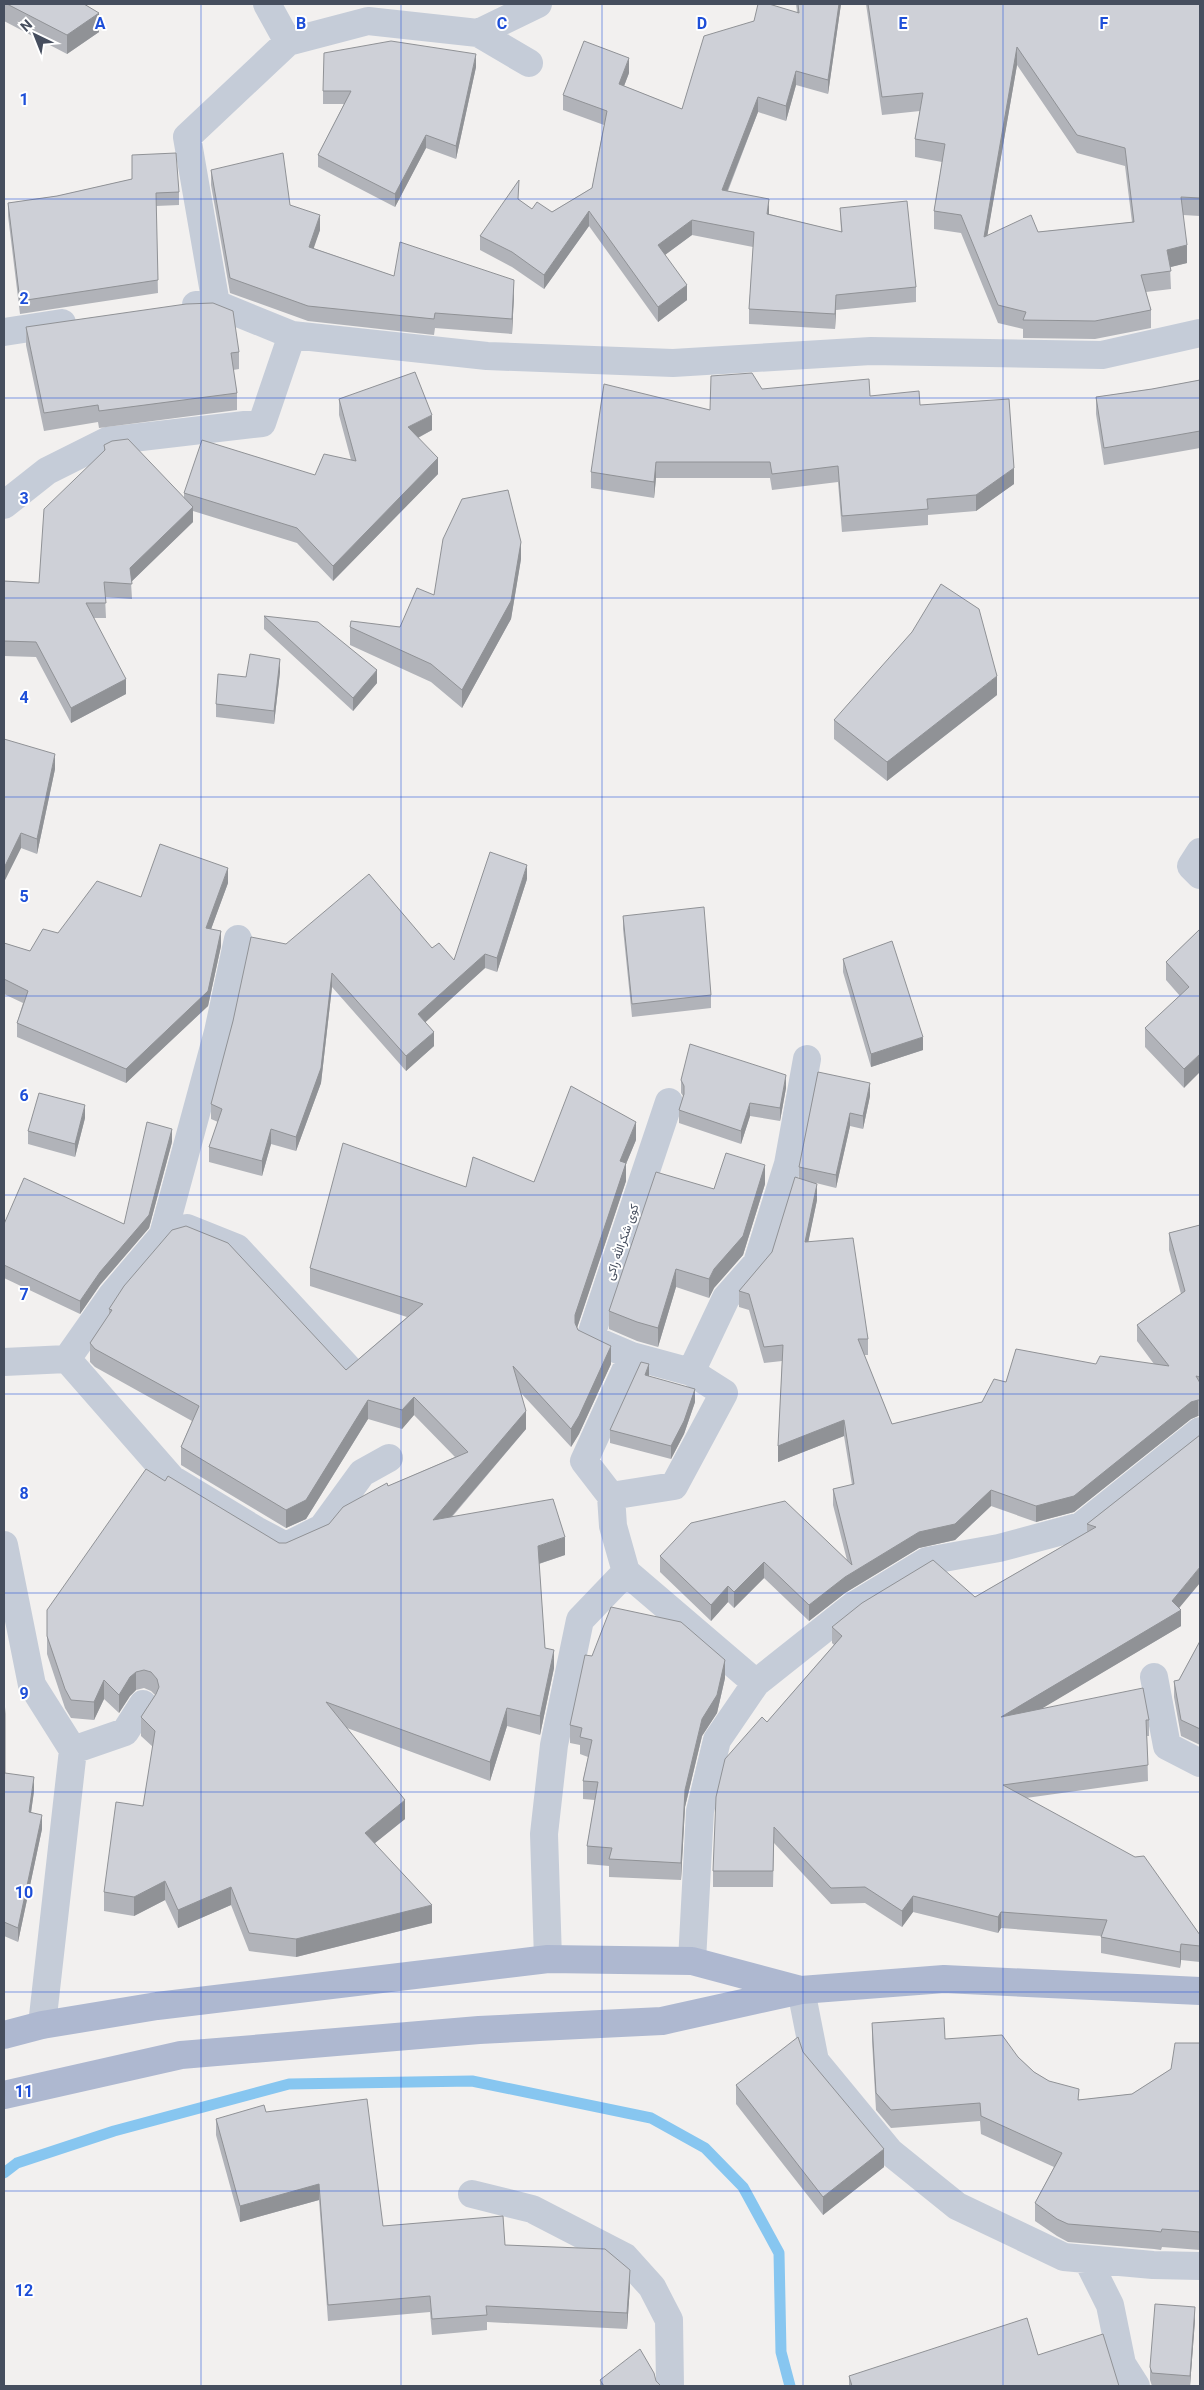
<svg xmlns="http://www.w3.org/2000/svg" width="1204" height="2390" viewBox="0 0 1204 2390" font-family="Roboto,Vazirmatn,sans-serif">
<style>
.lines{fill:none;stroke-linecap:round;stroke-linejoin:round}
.stream{stroke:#87c6f0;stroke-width:11}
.minor{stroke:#c5ccd8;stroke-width:28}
.major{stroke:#aeb8d0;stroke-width:28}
.wall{fill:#b1b3b9;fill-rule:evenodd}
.shaded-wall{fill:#909296}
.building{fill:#ced0d7;stroke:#909296;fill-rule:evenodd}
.grid{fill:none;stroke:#1d4ed8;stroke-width:1;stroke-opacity:0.55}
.labels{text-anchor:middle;stroke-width:4;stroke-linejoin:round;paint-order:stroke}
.street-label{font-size:12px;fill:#464e5e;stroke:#fff}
.grid-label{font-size:16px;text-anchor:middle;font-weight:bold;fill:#1d4ed8;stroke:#fff;stroke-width:4;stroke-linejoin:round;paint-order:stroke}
</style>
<rect width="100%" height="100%" fill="#f2f0ef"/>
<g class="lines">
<!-- stream -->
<path class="stream" d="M 4,2173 L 17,2163 L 114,2131 L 289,2084 L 472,2081 L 651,2118 L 705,2148 L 743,2187 L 779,2253 L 781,2352 L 790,2386"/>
<!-- minor -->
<path class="minor" d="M 478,33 L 529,63
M 288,42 L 368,21 L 478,33 L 538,4
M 216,304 L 187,137 L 288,42 L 267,4
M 196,305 L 216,304 L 292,335 L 487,356 L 673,363 L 871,351 L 1102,355 L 1200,333
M 4,332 L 62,323
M 4,505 L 47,471 L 107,441 L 262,423 L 292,335
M 1200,852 L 1191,866 L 1200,875
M 163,1235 L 218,1032 L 238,939
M 632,1356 L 590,1338 L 669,1102
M 67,1359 L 112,1295 L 163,1235 L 187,1228 L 237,1248 L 347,1367
M 4,1362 L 67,1359 L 172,1479 L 256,1530 L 286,1546 L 322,1528 L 362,1473 L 389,1458
M 691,1372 L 726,1298 L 757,1263 L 788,1164 L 807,1059
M 4,1545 L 32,1685 L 73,1750 L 42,2025
M 626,1572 L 756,1683 L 717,1740 L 700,1811 L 692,1961
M 1154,1677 L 1167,1746 L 1200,1763
M 756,1683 L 853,1606 L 927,1561 L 999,1548 L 1081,1526 L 1200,1431
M 73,1750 L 125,1732 L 143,1704
M 548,1959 L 544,1834 L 554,1745 L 580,1620 L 626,1572 L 613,1526 L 611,1496 L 584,1461 L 632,1356 L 691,1372 L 724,1393 L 674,1486 L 611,1496
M 801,1990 L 815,2061 L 890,2152 L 957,2206 L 1064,2257 L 1153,2265 L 1200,2266
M 472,2194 L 532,2209 L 625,2257 L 652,2287 L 669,2320 L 670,2386
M 1087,2259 L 1110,2305 L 1122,2364 L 1136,2386"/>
<!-- major -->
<path class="major" d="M 4,2035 L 42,2025 L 157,2006 L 548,1959 L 692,1961 L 797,1989
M 4,2095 L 181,2055 L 479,2030 L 662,2021 L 801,1990 L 944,1979 L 1200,1991"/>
</g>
<!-- wall -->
<path class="wall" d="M 4,4 L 84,4 L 99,32 L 67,54 L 4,21 Z
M 796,4 L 841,4 L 828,94 L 796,85 L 786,121 L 758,112 L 728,191 L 769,214 L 841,232 L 840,208 L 916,287 L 916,302 L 836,310 L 835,329 L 749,324 L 749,309 L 753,247 L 692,235 L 665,255 L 687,300 L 658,322 L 589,226 L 544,289 L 512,267 L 480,250 L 480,236 L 519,200 L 532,209 L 552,212 L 592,188 L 604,125 L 563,110 L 563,95 L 629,73 L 624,86 L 682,109 L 797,12 Z
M 866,4 L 1200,4 L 1200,216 L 1183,215 L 1187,263 L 1170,267 L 1171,289 L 1146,292 L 1151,310 L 1151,328 L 1095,339 L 1023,338 L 1023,329 L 998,323 L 961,233 L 934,229 L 934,211 L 942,162 L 915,157 L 915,139 L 920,111 L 882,115 ZM 1017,65 L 1077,153 L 1125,166 L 1132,222 L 1038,232 L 987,236 Z
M 476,67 L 456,159 L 426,148 L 395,207 L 318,167 L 318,155 L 344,104 L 323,104 L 323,91 Z
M 211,170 L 290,205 L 320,230 L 313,248 L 394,276 L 514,295 L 512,334 L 435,328 L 434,335 L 308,321 L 230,293 L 211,185 Z
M 132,179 L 179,192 L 179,205 L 156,206 L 158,293 L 20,314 L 8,216 L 8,203 L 57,196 Z
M 26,327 L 239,352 L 239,369 L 233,370 L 237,393 L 237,410 L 99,428 L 98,422 L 44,431 L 26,345 Z
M 1200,380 L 1200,448 L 1104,465 L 1096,414 L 1096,397 L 1152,389 Z
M 762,389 L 870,396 L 920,405 L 1014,484 L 976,511 L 928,515 L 928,525 L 842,532 L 838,482 L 772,490 L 770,478 L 656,478 L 654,498 L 591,488 L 591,472 L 710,410 Z
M 339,399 L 432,430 L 418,438 L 438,474 L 333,581 L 297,543 L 193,511 L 193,522 L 131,582 L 132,599 L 105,597 L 106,618 L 94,618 L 126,694 L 71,723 L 36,657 L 4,656 L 4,581 L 39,583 L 104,451 L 104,445 L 184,498 L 184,493 L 315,475 L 351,460 L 339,415 Z
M 521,559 L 511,619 L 462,708 L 431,682 L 350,645 L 350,627 L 400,627 L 434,595 Z
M 264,616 L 377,683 L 353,711 L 264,629 Z
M 280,672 L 274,724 L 216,717 L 216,704 L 246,677 Z
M 997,695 L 887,781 L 834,739 L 834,720 Z
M 4,739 L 55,769 L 37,854 L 21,848 L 4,882 Z
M 527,879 L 497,972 L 485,968 L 425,1022 L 434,1046 L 406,1071 L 332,987 L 321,1083 L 296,1151 L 271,1144 L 262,1176 L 209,1162 L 209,1147 L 218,1122 L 211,1119 L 211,1104 L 286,944 L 432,948 L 454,960 Z
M 228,883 L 211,929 L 221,946 L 208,1006 L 126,1083 L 17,1037 L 17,1023 L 23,1003 L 4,994 L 4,943 L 30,951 L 58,933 L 141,897 Z
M 623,916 L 711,995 L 711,1008 L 632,1017 L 623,929 Z
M 1200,929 L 1184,1088 L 1145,1047 L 1145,1028 L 1180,996 L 1166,980 L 1166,962 Z
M 843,959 L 923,1050 L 871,1067 L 843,972 Z
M 818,1072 L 870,1096 L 863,1129 L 850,1126 L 836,1188 L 816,1183 L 817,1200 L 808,1242 L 868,1339 L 868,1355 L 864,1355 L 892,1424 L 982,1402 L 1006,1382 L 1096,1364 L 1154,1364 L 1137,1341 L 1137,1325 L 1181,1294 L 1169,1250 L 1169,1233 L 1200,1225 L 1200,1416 L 1198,1416 L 1191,1419 L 1074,1512 L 1036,1522 L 991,1506 L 955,1540 L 919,1548 L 845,1593 L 809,1621 L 764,1578 L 734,1608 L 728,1602 L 711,1621 L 660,1572 L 660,1556 L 847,1560 L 833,1505 L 833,1489 L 852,1485 L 844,1436 L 778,1462 L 782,1361 L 764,1363 L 749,1310 L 739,1307 L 739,1291 L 772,1252 L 799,1178 L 799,1167 Z
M 681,1080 L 786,1088 L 780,1121 L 750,1116 L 741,1144 L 679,1123 L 679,1110 L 683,1096 L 681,1093 Z
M 85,1118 L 75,1157 L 28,1144 L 28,1131 Z
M 636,1140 L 626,1164 L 626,1181 L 577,1328 L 578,1330 L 611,1364 L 579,1434 L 571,1447 L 521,1393 L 526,1429 L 452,1517 L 565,1555 L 539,1564 L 545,1648 L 554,1668 L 540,1735 L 507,1726 L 490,1781 L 347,1728 L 405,1819 L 375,1843 L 432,1923 L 296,1957 L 249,1951 L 231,1905 L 178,1928 L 165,1900 L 134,1916 L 104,1911 L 104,1892 L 143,1806 L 153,1747 L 141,1736 L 141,1717 L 155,1695 L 151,1691 L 144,1688 L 136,1690 L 130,1696 L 119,1713 L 104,1699 L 94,1720 L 71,1718 L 65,1708 L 47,1654 L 47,1610 L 165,1481 L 279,1543 L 286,1543 L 329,1524 L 388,1486 L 455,1457 L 414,1415 L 402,1429 L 368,1419 L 306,1519 L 286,1528 L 181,1465 L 181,1447 L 192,1421 L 95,1367 L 90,1362 L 90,1343 L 109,1315 L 109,1309 L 346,1370 L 407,1317 L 310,1286 L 310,1268 L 466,1187 L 534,1182 Z
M 172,1142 L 149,1228 L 100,1285 L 80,1314 L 4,1278 L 4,1224 L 124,1224 Z
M 765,1184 L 743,1255 L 714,1288 L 709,1298 L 676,1287 L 658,1347 L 637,1341 L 609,1329 L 609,1311 L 714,1189 Z
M 649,1376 L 695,1402 L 684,1434 L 671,1459 L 610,1443 L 610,1430 Z
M 1200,1435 L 1179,1608 L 1181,1626 L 1042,1708 L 1149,1720 L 1149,1736 L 1147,1736 L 1148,1781 L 1026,1798 L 1200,1935 L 1200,1962 L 1181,1960 L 1180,1968 L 1101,1953 L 1101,1936 L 1001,1928 L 998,1933 L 913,1912 L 902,1927 L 865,1903 L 831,1904 L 774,1843 L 773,1887 L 713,1887 L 713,1871 L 767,1722 L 834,1645 L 832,1643 L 832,1627 L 975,1597 L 1087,1532 L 1087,1524 Z
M 1200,1641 L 1200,1745 L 1198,1744 L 1181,1736 L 1174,1697 L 1174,1681 L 1179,1680 Z
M 725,1678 L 717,1713 L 702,1736 L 685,1807 L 681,1880 L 609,1877 L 609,1866 L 587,1864 L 587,1846 L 595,1800 L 583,1799 L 583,1781 L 588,1757 L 580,1754 L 580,1745 L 570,1743 L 570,1725 Z
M 4,1700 L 5,1773 L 34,1791 L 31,1813 L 42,1829 L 18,1942 L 4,1936 Z
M 872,2023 L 945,2039 L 1018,2057 L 1034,2072 L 1079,2100 L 1132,2094 L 1171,2069 L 1200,2043 L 1200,2250 L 1162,2247 L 1161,2250 L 1154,2249 L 1068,2242 L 1057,2236 L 1035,2221 L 1035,2203 L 1054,2167 L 981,2134 L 980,2121 L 891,2128 L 876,2110 L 872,2041 Z
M 803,2052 L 884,2167 L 823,2215 L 736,2104 L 736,2085 Z
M 266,2112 L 383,2226 L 505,2245 L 630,2286 L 627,2329 L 487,2322 L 487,2330 L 432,2335 L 430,2312 L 328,2321 L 319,2200 L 240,2222 L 216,2135 L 216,2119 Z
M 1195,2320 L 1190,2386 L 1152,2386 L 1150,2380 L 1150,2367 Z
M 1038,2355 L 1119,2386 L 849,2386 L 849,2376 Z
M 600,2380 L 656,2381 L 661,2386 L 600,2386 Z"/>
<!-- shaded-wall -->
<path class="shaded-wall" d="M 839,4 L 841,4 L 828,94 L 828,80 Z
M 99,13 L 99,32 L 67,54 L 67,35 Z
M 1017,47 L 1017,65 L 984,255 L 984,237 Z
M 476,54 L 476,67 L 456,159 L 456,146 Z
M 629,58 L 629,73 L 619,99 L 619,84 Z
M 796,71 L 796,85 L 786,121 L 786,106 Z
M 758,97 L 758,112 L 722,204 L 722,190 Z
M 426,135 L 426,148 L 395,207 L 395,194 Z
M 769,199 L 769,214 L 767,229 L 767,214 Z
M 589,211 L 589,226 L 544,289 L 544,275 Z
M 320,215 L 320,230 L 309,262 L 309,247 Z
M 692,220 L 692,235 L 658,260 L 658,245 Z
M 1187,245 L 1187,263 L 1167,268 L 1167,250 Z
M 514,280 L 514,295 L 512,334 L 512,319 Z
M 687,285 L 687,300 L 658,322 L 658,307 Z
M 836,295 L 836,310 L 835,329 L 835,314 Z
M 432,415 L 432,430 L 408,443 L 408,427 Z
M 438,458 L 438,474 L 333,581 L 333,566 Z
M 656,462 L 656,478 L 654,498 L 654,482 Z
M 1014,468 L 1014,484 L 976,511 L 976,495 Z
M 193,507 L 193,522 L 130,583 L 130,568 Z
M 521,542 L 521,559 L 511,619 L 462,708 L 462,690 Z
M 280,659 L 280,672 L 274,724 L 274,711 Z
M 377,670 L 377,683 L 353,711 L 353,698 Z
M 997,676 L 997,695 L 887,781 L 887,762 Z
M 126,679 L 126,694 L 71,723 L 71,708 Z
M 55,754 L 55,769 L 37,854 L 37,839 Z
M 21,833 L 21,848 L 4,882 L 4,868 Z
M 527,865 L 527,879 L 497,972 L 497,958 Z
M 228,868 L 228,883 L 206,943 L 206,928 Z
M 221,931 L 221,946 L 208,1006 L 126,1083 L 126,1069 Z
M 485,954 L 485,968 L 418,1029 L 418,1014 Z
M 332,973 L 332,987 L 321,1083 L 296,1151 L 296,1137 Z
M 434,1032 L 434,1046 L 406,1071 L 406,1056 Z
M 923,1037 L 923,1050 L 871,1067 L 871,1054 Z
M 1200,1054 L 1200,1072 L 1184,1088 L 1184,1069 Z
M 786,1075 L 786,1088 L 780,1121 L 780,1108 Z
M 870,1083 L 870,1096 L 863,1129 L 863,1116 Z
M 750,1103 L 750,1116 L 741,1144 L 741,1131 Z
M 85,1105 L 85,1118 L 75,1157 L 75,1144 Z
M 850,1113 L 850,1126 L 836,1188 L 836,1175 Z
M 636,1122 L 636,1140 L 626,1164 L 626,1181 L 575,1334 L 575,1315 L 620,1161 Z
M 172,1129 L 172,1142 L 149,1228 L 100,1285 L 80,1314 L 80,1301 L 100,1272 Z
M 271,1129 L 271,1144 L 262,1176 L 262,1161 Z
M 765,1165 L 765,1184 L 743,1255 L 714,1288 L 709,1298 L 709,1279 Z
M 817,1184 L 817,1200 L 805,1258 L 805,1242 Z
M 676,1269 L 676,1287 L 658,1347 L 658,1328 Z
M 611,1346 L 611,1364 L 579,1434 L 571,1447 L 571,1429 Z
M 649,1364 L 649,1377 L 645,1375 Z
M 695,1389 L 695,1402 L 684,1434 L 671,1459 L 671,1446 Z
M 414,1397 L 414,1415 L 402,1429 L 402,1410 Z
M 368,1400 L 368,1419 L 306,1519 L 286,1528 L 286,1510 Z
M 1198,1400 L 1198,1416 L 1191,1419 L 1074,1512 L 1036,1522 L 1036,1506 L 1191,1402 Z
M 526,1411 L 526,1429 L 433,1538 L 433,1520 Z
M 844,1420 L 844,1436 L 778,1462 L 778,1446 Z
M 991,1490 L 991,1506 L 955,1540 L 919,1548 L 845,1593 L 809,1621 L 809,1605 L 845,1577 L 919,1532 Z
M 565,1537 L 565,1555 L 538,1564 L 538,1546 Z
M 764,1562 L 764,1578 L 734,1608 L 734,1592 Z
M 1200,1567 L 1200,1583 L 1175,1613 L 1181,1610 L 1181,1626 L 1001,1733 L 1001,1717 L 1172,1601 Z
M 728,1586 L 728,1602 L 711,1621 L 711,1605 Z
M 554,1650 L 554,1668 L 540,1735 L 540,1716 Z
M 725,1660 L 725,1678 L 717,1713 L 702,1736 L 685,1807 L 681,1880 L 681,1863 L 685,1790 L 702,1719 Z
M 136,1672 L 136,1690 L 130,1696 L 119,1713 L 119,1695 L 130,1677 Z
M 104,1680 L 104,1699 L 94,1720 L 94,1702 Z
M 507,1708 L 507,1726 L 490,1781 L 490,1762 Z
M 34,1777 L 34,1791 L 29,1826 L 29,1812 Z
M 405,1800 L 405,1819 L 365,1851 L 365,1833 Z
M 42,1815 L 42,1829 L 18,1942 L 18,1928 Z
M 165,1881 L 165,1900 L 134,1916 L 134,1897 Z
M 231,1887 L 231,1905 L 178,1928 L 178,1910 Z
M 913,1896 L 913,1912 L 902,1927 L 902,1911 Z
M 432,1905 L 432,1923 L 296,1957 L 296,1939 Z
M 1001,1912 L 1001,1928 L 998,1933 L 998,1917 Z
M 1181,1944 L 1181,1960 L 1180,1968 L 1180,1952 Z
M 884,2149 L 884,2167 L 823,2215 L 823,2197 Z
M 319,2184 L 319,2200 L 240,2222 L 240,2206 Z
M 630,2270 L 630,2286 L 627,2329 L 627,2313 Z
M 1195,2307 L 1195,2320 L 1190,2386 L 1190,2376 Z"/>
<!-- building -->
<path class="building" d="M 7,4 L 84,4 L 99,13 L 67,35 Z
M 758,4 L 769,4 L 799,13 L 798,4 L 839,4 L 828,80 L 796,71 L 786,106 L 758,97 L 722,190 L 769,199 L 767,214 L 842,232 L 840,208 L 907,201 L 916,287 L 836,295 L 835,314 L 749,309 L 754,232 L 692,220 L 658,245 L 687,285 L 658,307 L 589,211 L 544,275 L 512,252 L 480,236 L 519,180 L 518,199 L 532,209 L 537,202 L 552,212 L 592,188 L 607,111 L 563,95 L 584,41 L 629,58 L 619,84 L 682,109 L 704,36 L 754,21 Z
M 868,4 L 1200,4 L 1200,198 L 1181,197 L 1187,245 L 1167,250 L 1171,271 L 1141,275 L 1151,310 L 1095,321 L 1023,320 L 1026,312 L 998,305 L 961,215 L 934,211 L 945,144 L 915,139 L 923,93 L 882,97 ZM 1017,47 L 1077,135 L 1125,148 L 1134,222 L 1038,232 L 1031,215 L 984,237 Z
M 391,41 L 476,54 L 456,146 L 426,135 L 395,194 L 318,155 L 351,91 L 323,91 L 324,53 Z
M 176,153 L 179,192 L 156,193 L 158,280 L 20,301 L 8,203 L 57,196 L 132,179 L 132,155 Z
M 283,153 L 290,205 L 320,215 L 309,247 L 394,276 L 400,242 L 514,280 L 512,319 L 435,313 L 434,319 L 308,306 L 230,278 L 211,170 Z
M 213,303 L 233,311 L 239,352 L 231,353 L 237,393 L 99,411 L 98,405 L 44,413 L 26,327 L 186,304 Z
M 415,372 L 432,415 L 408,427 L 438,458 L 333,566 L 297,528 L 184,493 L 202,440 L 315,475 L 324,454 L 356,461 L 339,399 Z
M 752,373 L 762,389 L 869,379 L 870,396 L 919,391 L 920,405 L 1009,399 L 1014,468 L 976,495 L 927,499 L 928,509 L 842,516 L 838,466 L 772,474 L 770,462 L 656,462 L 654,482 L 591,472 L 604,384 L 710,410 L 711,376 Z
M 1200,380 L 1200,431 L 1104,448 L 1096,397 L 1152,389 Z
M 128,439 L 193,507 L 130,568 L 132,584 L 104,582 L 106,603 L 86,603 L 126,679 L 71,708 L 36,642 L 4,641 L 4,581 L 39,583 L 44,509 L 105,450 L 104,445 L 112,441 Z
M 508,490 L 521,542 L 511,601 L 462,690 L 431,664 L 350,627 L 351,621 L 400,627 L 417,588 L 434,595 L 443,539 L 462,499 Z
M 941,584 L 979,609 L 997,676 L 887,762 L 834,720 L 912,632 Z
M 264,616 L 318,622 L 377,670 L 353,698 Z
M 250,654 L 280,659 L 274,711 L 216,704 L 218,674 L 246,677 Z
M 4,739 L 55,754 L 37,839 L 21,833 L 4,868 Z
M 160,844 L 228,868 L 206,928 L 221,931 L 208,991 L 126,1069 L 17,1023 L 28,991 L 4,979 L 4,943 L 30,951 L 43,929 L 58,933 L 97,881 L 141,897 Z
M 490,852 L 527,865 L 497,958 L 485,954 L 418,1014 L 434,1032 L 406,1056 L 332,973 L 321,1068 L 296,1137 L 271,1129 L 262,1161 L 209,1147 L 222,1109 L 211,1104 L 233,1021 L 251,937 L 286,944 L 369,874 L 432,948 L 439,943 L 454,960 Z
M 704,907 L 711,995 L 632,1004 L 623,916 Z
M 1200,929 L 1200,1054 L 1184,1069 L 1145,1028 L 1189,987 L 1166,962 Z
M 892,941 L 923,1037 L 871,1054 L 843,959 Z
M 690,1044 L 786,1075 L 780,1108 L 750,1103 L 741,1131 L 679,1110 L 684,1094 L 684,1086 L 681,1080 Z
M 818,1072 L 870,1083 L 863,1116 L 850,1113 L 836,1175 L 799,1167 Z
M 571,1086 L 636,1122 L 620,1161 L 626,1163 L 575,1315 L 575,1323 L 578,1330 L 611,1346 L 579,1416 L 571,1429 L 513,1366 L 526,1411 L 433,1520 L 553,1499 L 565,1537 L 538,1546 L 545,1648 L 554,1650 L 540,1716 L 507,1708 L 490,1762 L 326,1702 L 405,1800 L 365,1833 L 432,1905 L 296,1939 L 249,1933 L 231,1887 L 178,1910 L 165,1881 L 134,1897 L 104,1892 L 116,1802 L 143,1806 L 155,1731 L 141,1717 L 156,1694 L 159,1687 L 157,1679 L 151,1672 L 144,1670 L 136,1672 L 130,1677 L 119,1695 L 104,1680 L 94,1702 L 71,1700 L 65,1689 L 47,1636 L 47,1610 L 146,1469 L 165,1481 L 168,1476 L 279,1543 L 286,1543 L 329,1524 L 343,1507 L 387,1483 L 388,1486 L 468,1452 L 414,1397 L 402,1410 L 368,1400 L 306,1500 L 286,1510 L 181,1447 L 199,1406 L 95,1349 L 90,1343 L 112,1310 L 109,1309 L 124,1286 L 172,1230 L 186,1226 L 228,1243 L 346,1370 L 423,1304 L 310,1268 L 343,1143 L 466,1187 L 473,1157 L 534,1182 Z
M 39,1093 L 85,1105 L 75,1144 L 28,1131 Z
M 147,1122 L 172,1129 L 149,1215 L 100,1272 L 80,1301 L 4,1265 L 4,1224 L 24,1178 L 124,1224 Z
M 726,1153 L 765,1165 L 743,1236 L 714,1269 L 709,1279 L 676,1269 L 658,1328 L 637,1322 L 609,1311 L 656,1172 L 714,1189 Z
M 795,1177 L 817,1184 L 805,1242 L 853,1238 L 868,1339 L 858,1339 L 892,1424 L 982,1402 L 994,1379 L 1006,1382 L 1016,1349 L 1096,1364 L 1100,1356 L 1169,1366 L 1137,1325 L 1185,1291 L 1169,1233 L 1200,1225 L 1200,1377 L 1196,1376 L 1200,1383 L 1200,1400 L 1198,1400 L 1191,1402 L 1074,1496 L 1036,1506 L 991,1490 L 955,1524 L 919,1532 L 845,1577 L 809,1605 L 764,1562 L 734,1592 L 728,1586 L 711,1605 L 660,1556 L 691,1523 L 785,1501 L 852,1565 L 833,1489 L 854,1484 L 844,1420 L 778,1446 L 783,1345 L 764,1347 L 749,1294 L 739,1291 L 772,1252 Z
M 641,1362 L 649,1364 L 645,1375 L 695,1389 L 684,1421 L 671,1446 L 610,1430 Z
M 1200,1435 L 1200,1567 L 1172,1601 L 1181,1610 L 1001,1717 L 1143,1688 L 1149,1720 L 1146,1720 L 1148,1765 L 1003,1785 L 1135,1857 L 1144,1856 L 1200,1935 L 1200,1946 L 1181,1944 L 1180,1952 L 1101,1937 L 1107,1920 L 1001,1912 L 998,1917 L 913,1896 L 902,1911 L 865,1887 L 831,1888 L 774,1827 L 773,1871 L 713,1871 L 716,1797 L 725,1759 L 762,1717 L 767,1722 L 842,1636 L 832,1627 L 862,1603 L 933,1560 L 975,1597 L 1096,1527 L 1087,1524 Z
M 611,1607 L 681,1622 L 725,1660 L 717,1695 L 702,1719 L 685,1790 L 681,1863 L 609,1859 L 612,1848 L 587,1846 L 598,1782 L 583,1781 L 592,1740 L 580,1737 L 582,1728 L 570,1725 L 585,1655 L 592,1656 Z
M 1200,1641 L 1200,1729 L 1198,1728 L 1181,1720 L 1174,1681 L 1179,1680 Z
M 4,1700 L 5,1714 L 5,1773 L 34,1777 L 29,1812 L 42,1815 L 18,1928 L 4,1922 Z
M 944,2018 L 945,2039 L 1002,2035 L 1018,2057 L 1034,2072 L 1049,2081 L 1079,2089 L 1078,2100 L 1132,2094 L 1171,2069 L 1175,2043 L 1200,2043 L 1200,2232 L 1162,2229 L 1161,2232 L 1154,2231 L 1068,2224 L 1057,2219 L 1035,2203 L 1062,2153 L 981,2116 L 980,2103 L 891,2110 L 876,2093 L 872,2023 Z
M 798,2037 L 803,2052 L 884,2149 L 823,2197 L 736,2085 Z
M 367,2099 L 383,2226 L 503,2216 L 505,2245 L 605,2249 L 630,2270 L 627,2313 L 486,2306 L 487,2315 L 432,2319 L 430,2296 L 328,2305 L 319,2184 L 240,2206 L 216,2119 L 264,2105 L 266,2112 Z
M 1155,2304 L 1195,2307 L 1190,2376 L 1152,2373 L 1150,2367 Z
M 1027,2318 L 1038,2355 L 1103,2334 L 1119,2386 L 852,2386 L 849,2376 Z
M 640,2349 L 654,2373 L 656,2381 L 661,2386 L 604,2386 L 600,2380 Z"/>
<!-- grid -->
<path class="grid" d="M 201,4 L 201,2386M 401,4 L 401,2386M 602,4 L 602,2386M 803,4 L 803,2386M 1003,4 L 1003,2386M 4,199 L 1200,199M 4,398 L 1200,398M 4,598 L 1200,598M 4,797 L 1200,797M 4,996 L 1200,996M 4,1195 L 1200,1195M 4,1394 L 1200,1394M 4,1593 L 1200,1593M 4,1792 L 1200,1792M 4,1992 L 1200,1992M 4,2191 L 1200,2191"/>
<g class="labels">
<!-- street labels -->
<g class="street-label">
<text transform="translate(622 1242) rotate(-71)" y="4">کوی شکرالله راکی</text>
</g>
</g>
<g class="grid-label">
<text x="100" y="29">A</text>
<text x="301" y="29">B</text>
<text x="502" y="29">C</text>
<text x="702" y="29">D</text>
<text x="903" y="29">E</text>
<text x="1104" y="29">F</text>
<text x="24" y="105">1</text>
<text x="24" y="304">2</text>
<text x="24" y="504">3</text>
<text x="24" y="703">4</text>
<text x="24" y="902">5</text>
<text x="24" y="1101">6</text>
<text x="24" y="1300">7</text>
<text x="24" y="1499">8</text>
<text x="24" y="1699">9</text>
<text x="24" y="1898">10</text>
<text x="24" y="2097">11</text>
<text x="24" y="2296">12</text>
</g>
<!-- border -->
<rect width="1204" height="2390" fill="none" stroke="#464e5e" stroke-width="10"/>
<!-- north arrow -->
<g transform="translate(35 35) rotate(317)" stroke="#ffffff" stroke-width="4" paint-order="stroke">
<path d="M0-4L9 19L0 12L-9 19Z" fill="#464e5e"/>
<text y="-8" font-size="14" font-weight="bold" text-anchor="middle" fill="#464e5e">N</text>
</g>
</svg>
